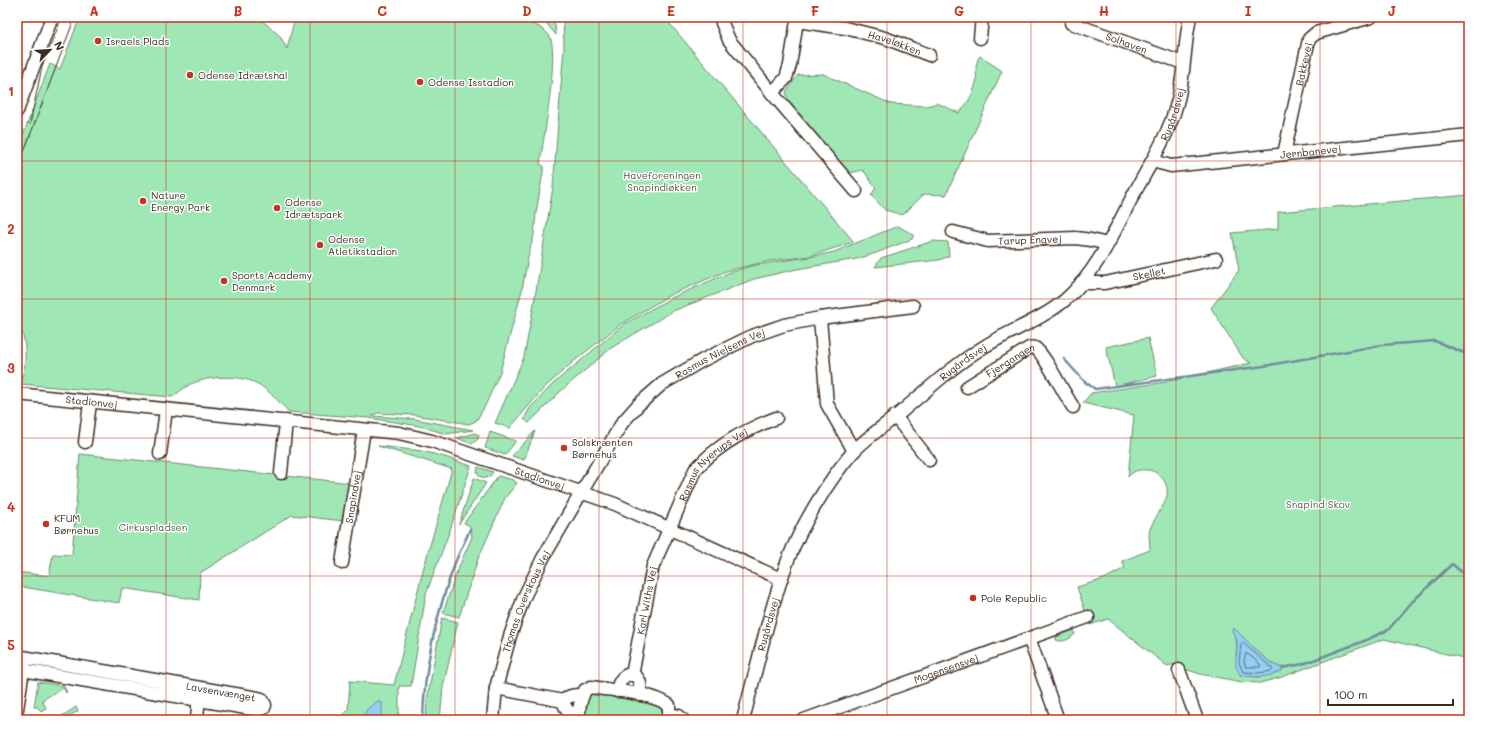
<svg xmlns="http://www.w3.org/2000/svg" width="1486" height="737" viewBox="0 0 1486 737" font-family="Mali,sans-serif">
<style>
.green{fill:#9fe8b6;stroke:#6d896a;fill-rule:evenodd}
.water{fill:#95cef5;stroke:#718c9f}
.lines{fill:none;stroke-linecap:round;stroke-linejoin:round}
.shore{stroke:#5f6c74;stroke-width:1}
.stream{stroke:#718c9f;stroke-width:2.5}
.minor-casing{stroke:#3b2a1e;stroke-width:15}
.minor{stroke:#fff;stroke-width:12}
.tram{stroke:#3b2a1e;stroke-width:1}
.grid{fill:none;stroke:#c8321e;stroke-width:1;stroke-opacity:0.55}
.poi-dot{fill:#c8321e;stroke:#fff;stroke-width:1.5}
.labels{text-anchor:middle;stroke-width:3;stroke-linejoin:round;paint-order:stroke}
.poi-label{font-size:10px;fill:#3b2a1e;stroke:#fff;text-anchor:start}
.street-label{font-size:10px;fill:#3b2a1e;stroke:#fff}
.park-label{font-size:10px;fill:#545a44;stroke:#fff}
.neatline{fill:none;stroke:#c8321e;stroke-width:1.5}
.grid-label{font-size:13px;text-anchor:middle;font-weight:bold;fill:#c8321e}
</style>
<rect width="100%" height="100%" fill="#fff"/>
<filter id="ink" filterUnits="userSpaceOnUse"><feTurbulence type="fractalNoise" baseFrequency=".025" numOctaves="2"/><feDisplacementMap in="SourceGraphic" scale="8" xChannelSelector="R" yChannelSelector="G"/><feConvolveMatrix kernelMatrix="1 2 1 2 8 2 1 2 1" color-interpolation-filters="sRGB"/></filter>
<g filter="url(#ink)">
<!-- green -->
<path class="green" d="M 80,17 L 258,17 L 280,36 L 287,49 L 295,17 L 469,17 L 500,21 L 499,17 C 514,17 540,23 549,35 C 560,50 543,141 540,164 L 544,166 L 536,213 L 534,235 L 529,252 L 522,290 L 500,372 L 485,406 L 476,421 L 469,424 L 415,415 L 377,413 L 372,416 L 415,419 L 473,430 L 446,434 L 420,426 L 369,418 L 289,412 C 280,403 268,389 256,383 C 237,374 205,376 187,386 C 181,390 177,394 172,397 L 20,384 C 27,363 28,341 17,321 L 17,151 L 50,64 L 60,69 Z
M 528,17 L 554,17 L 556,35 L 546,23 Z
M 563,17 L 664,17 L 854,242 L 810,256 L 769,261 L 726,271 L 670,295 L 621,324 L 573,362 L 544,388 L 510,428 L 495,423 L 524,357 L 533,309 L 553,187 L 564,47 Z
M 980,56 L 1002,71 L 946,195 L 924,194 L 903,215 L 885,210 L 871,195 L 876,188 L 863,170 L 850,173 L 838,163 L 788,99 L 786,92 L 798,75 L 823,74 L 891,104 L 927,106 L 937,103 L 959,113 C 967,105 973,94 976,83 C 978,73 973,65 980,56 Z
M 1469,195 L 1469,661 L 1463,658 L 1384,639 L 1279,678 L 1260,683 L 1242,682 L 1200,674 L 1182,668 L 1179,663 L 1167,666 L 1108,619 L 1090,625 L 1077,587 L 1104,579 L 1125,568 L 1122,561 L 1150,550 C 1150,544 1148,534 1150,529 C 1156,512 1176,497 1163,479 C 1159,474 1153,470 1147,470 C 1139,469 1133,471 1128,477 L 1134,415 L 1083,403 L 1091,393 L 1166,382 L 1251,363 L 1243,358 L 1211,308 L 1239,270 L 1232,233 L 1278,229 L 1278,212 ZM 1234,629 C 1247,641 1265,662 1282,668 L 1258,677 L 1242,676 L 1240,675 L 1236,654 L 1237,645 Z
M 898,226 L 914,235 L 912,239 L 876,253 L 857,259 L 797,269 L 754,279 L 673,311 L 611,348 L 562,390 L 529,423 L 524,419 L 530,408 L 554,383 L 579,362 L 623,325 L 671,298 L 728,273 L 751,266 L 781,261 L 810,257 L 834,252 Z
M 933,241 L 948,242 L 949,256 L 939,260 L 875,267 L 881,258 Z
M 1148,338 L 1157,376 L 1115,386 L 1106,347 Z
M 535,431 L 524,460 L 512,456 Z
M 490,432 L 516,441 L 505,455 L 485,448 Z
M 475,433 L 479,435 L 478,439 L 472,444 L 457,438 Z
M 378,446 L 422,451 L 445,457 L 471,466 L 450,530 L 426,594 L 411,686 L 399,686 L 399,720 L 336,720 L 348,710 L 350,681 L 394,685 L 423,570 L 452,469 Z
M 80,454 L 351,483 L 344,521 L 292,515 L 200,573 L 199,600 L 122,588 L 119,603 L 17,586 L 17,572 L 49,576 L 53,554 L 72,555 Z
M 478,467 L 493,472 L 490,476 L 485,478 L 479,476 L 477,471 Z
M 498,476 L 513,480 L 517,483 L 505,498 L 478,559 L 459,617 L 443,613 L 457,571 L 472,537 L 470,526 L 464,523 Z
M 474,478 L 486,483 L 459,524 Z
M 442,618 L 458,622 L 443,687 L 440,720 L 426,720 L 427,700 Z
M 1074,630 L 1075,634 C 1070,639 1063,643 1056,640 L 1056,637 Z
M 38,682 L 64,686 L 67,692 L 66,693 L 63,688 L 42,700 L 46,708 L 41,711 L 37,707 L 34,707 Z
M 594,693 L 656,705 L 663,711 L 662,720 L 589,720 C 582,714 586,705 587,696 Z
M 76,707 L 78,711 L 68,717 L 66,720 L 56,720 Z"/>
<!-- water -->
<path class="water" d="M 1234,628 C 1248,641 1264,662 1282,668 L 1282,671 C 1269,678 1256,677 1242,676 C 1231,666 1238,655 1237,643 C 1237,639 1234,635 1232,631 Z
M 378,701 L 382,703 L 382,720 L 362,720 L 367,709 Z"/>
<g class="lines">
<!-- shore -->
<path class="shore" d="M 1243,643 L 1272,668 L 1272,671 L 1258,673 L 1243,672 L 1239,663 L 1241,645 Z
M 1246,654 L 1248,654 L 1260,664 L 1260,667 L 1246,667 L 1244,662 Z"/>
<!-- stream -->
<path class="stream" d="M 1064,359 L 1085,382 L 1095,389 L 1264,366 L 1382,345 L 1435,341 L 1469,355
M 1282,668 L 1303,664 L 1364,641 L 1388,630 L 1412,602 L 1452,564 L 1469,578
M 423,720 C 424,668 436,615 454,566 C 458,554 465,542 470,529"/>
<defs>
<g id="minor">
<path d="M 722,17 L 722,23 L 729,40 L 772,93 L 856,191"/>
<path id="s1" d="M 1071,23 L 1183,63"/>
<path d="M 980,38 L 982,17"/>
<path id="s2" d="M 772,93 L 786,78 L 790,65 L 797,21 L 845,28 L 885,38 L 929,55"/>
<path d="M 17,111 L 52,17"/>
<path id="s3" d="M 1284,154 L 1309,39 L 1316,33 L 1371,17"/>
<path id="s4" d="M 1152,161 L 1171,166 L 1469,135"/>
<path id="s5" d="M 953,232 L 988,241 L 1076,238 L 1091,240 L 1107,244"/>
<path id="s6" d="M 1081,283 L 1105,283 L 1216,259"/>
<path d="M 820,318 L 827,404 L 854,451"/>
<path id="s7" d="M 967,387 L 1029,348 C 1032,347 1033,347 1035,348 C 1043,352 1066,397 1073,407"/>
<path id="s8" d="M 17,394 L 399,433 L 432,441 L 615,504 L 781,579"/>
<path d="M 895,416 L 929,460"/>
<path d="M 85,442 L 90,403"/>
<path d="M 160,454 L 166,410"/>
<path d="M 281,473 L 286,421"/>
<path id="s9" d="M 342,563 L 364,430"/>
<path d="M 1029,638 L 1058,720"/>
<path id="s10" d="M 17,656 L 258,698 L 262,699 L 265,705 L 264,708 L 258,710 L 17,669"/>
<path d="M 1179,670 L 1197,720"/>
<path id="s11" d="M 632,675 L 653,566 L 695,470 C 717,445 745,430 776,418"/>
<path d="M 496,688 L 563,701"/>
<path d="M 617,691 C 621,666 645,671 640,695"/>
<path d="M 17,709 L 24,663"/>
<path d="M 670,714 L 679,716 L 683,720"/>
<path d="M 578,715 C 569,712 566,711 563,701 C 569,695 574,695 582,695"/>
<path d="M 197,720 L 199,692"/>
<path id="s12" d="M 493,720 L 496,688 L 510,636 L 524,597 L 543,558 L 622,423 L 638,405 L 662,384 L 703,360 L 752,336 L 784,325 L 820,318 L 913,306"/>
<path d="M 580,720 C 577,710 581,699 585,690 L 591,687 C 614,691 650,692 669,705 L 669,720"/>
<path id="s13" d="M 743,720 C 757,667 769,611 788,560 C 801,526 829,479 853,452 C 866,438 885,425 900,413 C 927,390 953,366 982,348 C 1009,331 1041,320 1065,300 C 1098,272 1116,227 1136,190 C 1151,163 1169,134 1177,103 C 1185,75 1184,45 1190,17"/>
<path id="s14" d="M 804,720 L 1088,617"/>
</g>
</defs>
<!-- minor casing -->
<use href="#minor" class="minor-casing"/>
<!-- minor -->
<use href="#minor" class="minor"/>
<!-- tram -->
<path class="tram" d="M 30,124 L 42,67 L 62,17
M 17,170 L 75,17"/>
</g>
</g>
<!-- grid -->
<path class="grid" d="M 166,17 L 166,720M 310,17 L 310,720M 455,17 L 455,720M 599,17 L 599,720M 743,17 L 743,720M 887,17 L 887,720M 1031,17 L 1031,720M 1176,17 L 1176,720M 1320,17 L 1320,720M 17,161 L 1469,161M 17,299 L 1469,299M 17,438 L 1469,438M 17,576 L 1469,576"/>
<!-- markers -->
<g class="poi-dot">
<circle cx="98" cy="41" r="4"/>
<circle cx="190" cy="75" r="4"/>
<circle cx="420" cy="82" r="4"/>
<circle cx="143" cy="201" r="4"/>
<circle cx="277" cy="208" r="4"/>
<circle cx="320" cy="245" r="4"/>
<circle cx="224" cy="281" r="4"/>
<circle cx="564" cy="448" r="4"/>
<circle cx="46" cy="524" r="4"/>
<circle cx="973" cy="598" r="4"/>
</g>
<g class="labels">
<!-- poi labels -->
<g class="poi-label">
<text x="106" y="45">Israels Plads</text>
<text x="198" y="79">Odense Idrætshal</text>
<text x="428" y="86">Odense Isstadion</text>
<text x="151" y="199">Nature<tspan x="151" dy="12">Energy Park</tspan></text>
<text x="285" y="206">Odense<tspan x="285" dy="12">Idrætspark</tspan></text>
<text x="328" y="243">Odense<tspan x="328" dy="12">Atletikstadion</tspan></text>
<text x="232" y="279">Sports Academy<tspan x="232" dy="12">Denmark</tspan></text>
<text x="572" y="446">Solskrænten<tspan x="572" dy="12">Børnehus</tspan></text>
<text x="54" y="522">KFUM<tspan x="54" dy="12">Børnehus</tspan></text>
<text x="981" y="602">Pole Republic</text>
</g>
<!-- street labels -->
<g class="street-label">
<text dy="4" stroke="none"><textPath href="#s2" startOffset="179">Haveløkken</textPath></text>
<text dy="4" stroke="none"><textPath href="#s1" startOffset="59">Solhaven</textPath></text>
<text dy="4" stroke="none"><textPath href="#s3" startOffset="92">Bakkevej</textPath></text>
<text dy="4" stroke="none"><textPath href="#s13" startOffset="771">Rugårdsvej</textPath></text>
<text dy="4" stroke="none"><textPath href="#s4" startOffset="160">Jernbanevej</textPath></text>
<text dy="4" stroke="none"><textPath href="#s5" startOffset="78">Tarup Engvej</textPath></text>
<text dy="4" stroke="none"><textPath href="#s6" startOffset="69">Skellet</textPath></text>
<text dy="4" stroke="none"><textPath href="#s12" startOffset="449">Rasmus Nielsens Vej</textPath></text>
<text dy="4" stroke="none"><textPath href="#s13" startOffset="435">Rugårdsvej</textPath></text>
<text dy="4" stroke="none"><textPath href="#s7" startOffset="51">Fjergangen</textPath></text>
<text dy="4" stroke="none"><textPath href="#s8" startOffset="75">Stadionvej</textPath></text>
<text dy="4" stroke="none"><textPath href="#s11" startOffset="232">Rasmus Nyerups Vej</textPath></text>
<text dy="4" stroke="none"><textPath href="#s8" startOffset="532">Stadionvej</textPath></text>
<text dy="4" stroke="none"><textPath href="#s9" startOffset="67">Snapindvej</textPath></text>
<text dy="4" stroke="none"><textPath href="#s11" startOffset="76">Karl Withs Vej</textPath></text>
<text dy="4" stroke="none"><textPath href="#s12" startOffset="124">Thomas Overskous Vej</textPath></text>
<text dy="4" stroke="none"><textPath href="#s13" startOffset="99">Rugårdsvej</textPath></text>
<text dy="4" stroke="none"><textPath href="#s14" startOffset="151">Mogensensvej</textPath></text>
<text dy="4" stroke="none"><textPath href="#s10" startOffset="207">Lavsenvænget</textPath></text>
</g>
<!-- park labels -->
<g class="park-label">
<text x="662" y="179">Haveforeningen<tspan x="662" dy="12">Snapindløkken</tspan></text>
<text x="1318" y="508">Snapind Skov</text>
<text x="153" y="531">Cirkuspladsen</text>
</g>
</g>
<!-- margin -->
<rect width="1486" height="737" fill="none" stroke="#fff" stroke-width="44"/>
<!-- north arrow -->
<g transform="translate(50 50) rotate(65)" stroke="#ffffff" stroke-width="3" paint-order="stroke">
<path d="M0-3L7 15L0 10L-7 15Z" fill="#3b2a1e"/>
<text y="-6" font-size="11" font-weight="bold" text-anchor="middle" fill="#3b2a1e">N</text>
</g>
<!-- scale -->
<path d="M1328 699v6h125v-6" fill="none" stroke="#3b2a1e" stroke-width="2"/>
<text x="1334" y="699" font-size="12" fill="#3b2a1e" stroke="#ffffff" stroke-width="3" paint-order="stroke">100 m</text>
<rect x="22" y="22" width="1442" height="693" class="neatline"/>
<g class="grid-label">
<text x="94" y="16">A</text>
<text x="238" y="16">B</text>
<text x="382" y="16">C</text>
<text x="527" y="16">D</text>
<text x="671" y="16">E</text>
<text x="815" y="16">F</text>
<text x="959" y="16">G</text>
<text x="1104" y="16">H</text>
<text x="1248" y="16">I</text>
<text x="1392" y="16">J</text>
<text x="11" y="96">1</text>
<text x="11" y="234">2</text>
<text x="11" y="373">3</text>
<text x="11" y="512">4</text>
<text x="11" y="650">5</text>
</g>
</svg>
